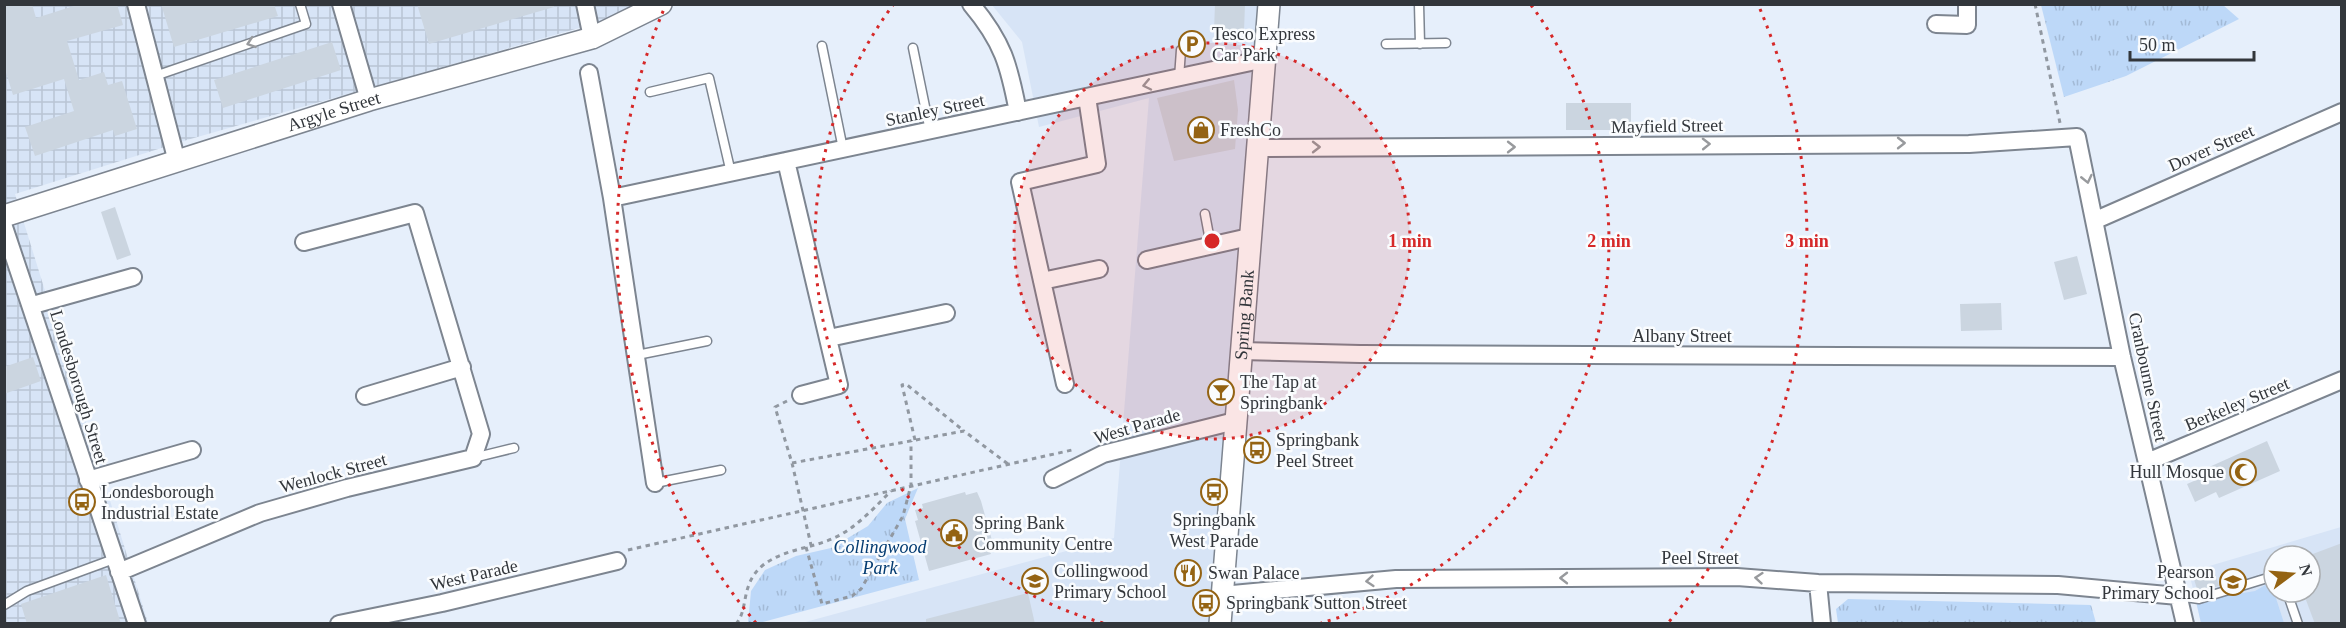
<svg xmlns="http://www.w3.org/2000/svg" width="2346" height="628" viewBox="0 0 2346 628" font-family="'Times New Roman',serif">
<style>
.built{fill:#d7e4f6;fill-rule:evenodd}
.industrial{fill:url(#industrial-grid)}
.green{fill:#bdd8f8}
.park{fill:url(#park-tufts)}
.building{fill:#cbd5e0}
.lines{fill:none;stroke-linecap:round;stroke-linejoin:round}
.service-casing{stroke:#7d8590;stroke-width:11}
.minor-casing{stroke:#7d8590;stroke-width:20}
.tertiary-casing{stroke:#7d8590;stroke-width:24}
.path{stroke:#9198a1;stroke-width:3;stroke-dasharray:4.5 4.5;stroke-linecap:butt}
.service{stroke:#fff;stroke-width:8}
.minor{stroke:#fff;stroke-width:16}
.tertiary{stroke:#fff;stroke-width:21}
.oneway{stroke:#989a9d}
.ring{fill:none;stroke:#d62828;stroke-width:3;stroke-dasharray:3 6}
.labels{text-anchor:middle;stroke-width:5;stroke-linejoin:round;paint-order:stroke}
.poi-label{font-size:18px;fill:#32363b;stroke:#fafcfe;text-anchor:start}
.street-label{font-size:18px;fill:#32363b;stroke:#fafcfe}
.park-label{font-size:18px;font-style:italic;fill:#033b71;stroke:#fafcfe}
.centre{fill:#d62828;stroke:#fafcfe;stroke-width:3}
.ring-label{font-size:18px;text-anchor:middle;font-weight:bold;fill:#d62828;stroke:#fafcfe;stroke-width:5;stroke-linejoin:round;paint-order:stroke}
</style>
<defs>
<pattern id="industrial-grid" width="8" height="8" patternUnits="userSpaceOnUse" patternTransform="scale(1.5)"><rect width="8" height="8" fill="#d7e4f6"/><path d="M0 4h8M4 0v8" fill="none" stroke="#b9c4d4"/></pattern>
<pattern id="park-tufts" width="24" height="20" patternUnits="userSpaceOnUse" patternTransform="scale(1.5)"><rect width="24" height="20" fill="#bdd8f8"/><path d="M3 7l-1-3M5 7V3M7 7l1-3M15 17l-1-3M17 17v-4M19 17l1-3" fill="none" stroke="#a3bad6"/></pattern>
</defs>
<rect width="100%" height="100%" fill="#e6effb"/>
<!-- built -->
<path class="built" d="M 992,5 L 1260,5 L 1215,623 L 798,624 L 1114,538 L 1149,98 L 1039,127 L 1022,42 Z
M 2341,527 L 2341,623 L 2201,623 L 2189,572 ZM 2274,556 L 2310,556 L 2310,592 L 2274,592 Z"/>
<!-- industrial -->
<path class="industrial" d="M 4,5 L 636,5 L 600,22 L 187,140 L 15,194 L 148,623 L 5,623 Z"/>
<!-- green -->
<path class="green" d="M 2274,580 L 2274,592 L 2284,623 L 2201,623 L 2196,601 L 2255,591 Z"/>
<!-- park -->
<path class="park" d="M 2041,5 L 2223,5 L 2239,19 L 2126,76 L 2064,97 Z
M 918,488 L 905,519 L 919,580 L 759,623 L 748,623 L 751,591 L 765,570 L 796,556 L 831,548 L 868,526 L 887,503 Z
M 1848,599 L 2091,605 L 2096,623 L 1838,623 L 1836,609 Z"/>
<!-- building -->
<path class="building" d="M 4,4 L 32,4 L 36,18 L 80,4 L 117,4 L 123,25 L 67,41 L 79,80 L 104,72 L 108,85 L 122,81 L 137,129 L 115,136 L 113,130 L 35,156 L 25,127 L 74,111 L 64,79 L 13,95 L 4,66 Z
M 161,4 L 274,4 L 278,16 L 174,47 Z
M 417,4 L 554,4 L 554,7 L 429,44 Z
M 1215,4 L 1245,4 L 1244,31 L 1214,31 Z
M 332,42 L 341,70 L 223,108 L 214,80 Z
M 1234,80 L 1238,110 L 1235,149 L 1174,161 L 1157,98 Z
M 1566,103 L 1631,103 L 1631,130 L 1566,130 Z
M 115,207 L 131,255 L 117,260 L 101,212 Z
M 2077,256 L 2087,294 L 2064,300 L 2054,262 Z
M 2001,303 L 2002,330 L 1961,331 L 1960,304 Z
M 33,357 L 41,381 L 4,394 L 4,367 Z
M 2267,441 L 2280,471 L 2219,498 L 2216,492 L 2195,502 L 2187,484 L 2210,474 L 2207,468 Z
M 965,492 L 966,495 L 977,492 L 981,501 L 993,544 L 988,546 L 991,554 L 929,571 L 915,521 L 918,520 L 915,510 L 923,508 L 922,504 Z
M 2342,543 L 2342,624 L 2315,624 L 2303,592 L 2310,592 L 2310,555 Z
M 2213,567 L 2219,586 L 2198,592 L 2192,573 Z
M 106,575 L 121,624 L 27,624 L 21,604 Z
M 1028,593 L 1035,624 L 926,624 L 926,619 Z"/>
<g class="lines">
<defs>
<path id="service" d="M 1419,4 L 1420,44
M 1386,44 L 1446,43
M 822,46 L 843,149
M 913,48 L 930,131
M 155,76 L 306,24 L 300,4
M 1179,78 L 1181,50
M 650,92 L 709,78 L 731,173
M 1205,214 L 1211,246
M 637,355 L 707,341
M 473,458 L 514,448
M 655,483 L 721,470
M 2287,592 L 2298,624
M 2178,596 L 2199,599 L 2274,576
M 4,605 L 27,591 L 114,559"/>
<path id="minor" d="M 136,4 L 177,162
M 341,4 L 369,100
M 585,4 L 592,38
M 971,4 C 1003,42 1009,65 1018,112
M 1936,24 L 1967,25 L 1967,4
M 589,73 L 612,198
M 1257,148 L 1969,144 L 2077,137 L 2122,357 L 2185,624
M 786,161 L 839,385 L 801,395
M 2096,220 L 2342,112
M 4,227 L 137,624
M 1147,260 L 1249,237
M 1042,281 L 1099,269
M 33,305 L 133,277
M 829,338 L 946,313
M 1241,351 L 1360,354 L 2122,357
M 1065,384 L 1020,182 L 1097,164 L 1087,97
M 365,396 L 462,367
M 2147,462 L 2342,380
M 1053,479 L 1103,454 L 1235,421
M 88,480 L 192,450
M 655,483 L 612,198 L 1265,59
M 119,572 L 260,513 L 347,488 L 473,458 L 481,434 L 415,213 L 304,242
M 1818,583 L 1822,624
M 1222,595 L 1396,579 L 1737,577 L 1818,583 L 2058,585 L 2178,596
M 339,624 L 442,603 L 617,561"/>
<g id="tertiary">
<path id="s1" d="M 4,216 L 369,100 L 592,38 L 661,4"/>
<path id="s2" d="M 1220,624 L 1269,4"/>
</g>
</defs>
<!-- service casing -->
<use href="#service" class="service-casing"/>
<!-- minor casing -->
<use href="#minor" class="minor-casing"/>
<!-- tertiary casing -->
<use href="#tertiary" class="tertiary-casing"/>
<!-- path -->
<path class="path" d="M 2035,4 L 2060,123
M 787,401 L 775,407 L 792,463 L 811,545
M 915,440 L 902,385 L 906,384 L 964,431
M 792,463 L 964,431 L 1008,464
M 806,547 L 822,604 L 852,596 L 861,589 L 903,516 L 911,485 L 911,441
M 628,550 L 1072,450
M 736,624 C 749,609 740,585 762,566 C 783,549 810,549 834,538 C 856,528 874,508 891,491"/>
<!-- service -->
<use href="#service" class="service"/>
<!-- minor -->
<use href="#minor" class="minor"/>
<!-- tertiary -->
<use href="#tertiary" class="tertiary"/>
</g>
<!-- one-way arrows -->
<defs><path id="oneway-chevron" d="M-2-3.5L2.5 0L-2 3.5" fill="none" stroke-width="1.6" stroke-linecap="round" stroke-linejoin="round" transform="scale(1.5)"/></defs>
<g class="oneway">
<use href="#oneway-chevron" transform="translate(251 43) rotate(161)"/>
<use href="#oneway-chevron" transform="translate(1147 85) rotate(168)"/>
<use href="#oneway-chevron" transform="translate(1901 143)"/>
<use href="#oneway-chevron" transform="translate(1706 144) rotate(-1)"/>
<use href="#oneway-chevron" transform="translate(1316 147)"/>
<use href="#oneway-chevron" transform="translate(1511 147)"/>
<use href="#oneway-chevron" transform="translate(2087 179) rotate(77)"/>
<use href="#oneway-chevron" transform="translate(1564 578) rotate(180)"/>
<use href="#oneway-chevron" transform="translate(1759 578) rotate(-175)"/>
<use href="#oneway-chevron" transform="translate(1370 581) rotate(175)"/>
</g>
<!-- distance rings -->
<circle cx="1212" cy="241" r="198" fill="#d62828" fill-opacity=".12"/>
<g class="ring">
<circle cx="1212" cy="241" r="198"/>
<path d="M1103 623A397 397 0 0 1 893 5M1531 5A397 397 0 0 1 1321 623"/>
<path d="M756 623A595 595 0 0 1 664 9M1760 9A595 595 0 0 1 1668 623"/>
</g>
<!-- icons -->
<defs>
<symbol id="parking-ring" viewBox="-11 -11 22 22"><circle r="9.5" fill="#fafcfe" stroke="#946313" stroke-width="1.5"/><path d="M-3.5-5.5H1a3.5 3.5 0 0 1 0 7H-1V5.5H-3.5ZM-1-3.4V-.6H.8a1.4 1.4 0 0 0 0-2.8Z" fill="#946313"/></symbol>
<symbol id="shop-ring" viewBox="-11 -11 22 22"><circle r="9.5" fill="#fafcfe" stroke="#946313" stroke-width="1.5"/><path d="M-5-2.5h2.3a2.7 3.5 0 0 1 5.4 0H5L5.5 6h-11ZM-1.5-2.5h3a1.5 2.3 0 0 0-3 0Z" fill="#946313"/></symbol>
<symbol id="bar-ring" viewBox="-11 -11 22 22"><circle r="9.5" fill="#fafcfe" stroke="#946313" stroke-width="1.5"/><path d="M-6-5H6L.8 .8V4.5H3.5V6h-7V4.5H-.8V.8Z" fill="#946313"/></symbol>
<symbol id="bus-ring" viewBox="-11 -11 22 22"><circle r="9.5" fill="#fafcfe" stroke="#946313" stroke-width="1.5"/><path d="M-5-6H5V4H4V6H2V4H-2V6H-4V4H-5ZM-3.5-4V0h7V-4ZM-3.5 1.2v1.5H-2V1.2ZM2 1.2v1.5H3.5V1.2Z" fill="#946313"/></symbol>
<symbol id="mosque-ring" viewBox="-11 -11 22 22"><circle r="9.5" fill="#fafcfe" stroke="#946313" stroke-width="1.5"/><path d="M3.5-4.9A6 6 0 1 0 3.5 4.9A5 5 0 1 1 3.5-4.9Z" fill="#946313"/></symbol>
<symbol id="civic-ring" viewBox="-11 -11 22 22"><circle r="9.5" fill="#fafcfe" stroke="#946313" stroke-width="1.5"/><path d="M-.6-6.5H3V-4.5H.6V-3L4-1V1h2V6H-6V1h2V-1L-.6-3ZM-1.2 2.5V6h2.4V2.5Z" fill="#946313"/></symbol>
<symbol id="restaurant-ring" viewBox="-11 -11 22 22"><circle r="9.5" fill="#fafcfe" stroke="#946313" stroke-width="1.5"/><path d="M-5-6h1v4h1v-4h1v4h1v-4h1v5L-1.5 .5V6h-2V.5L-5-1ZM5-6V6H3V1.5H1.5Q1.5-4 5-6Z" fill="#946313"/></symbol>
<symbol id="school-ring" viewBox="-11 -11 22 22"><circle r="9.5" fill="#fafcfe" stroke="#946313" stroke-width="1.5"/><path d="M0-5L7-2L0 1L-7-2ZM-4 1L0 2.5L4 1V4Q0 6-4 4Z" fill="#946313"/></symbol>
</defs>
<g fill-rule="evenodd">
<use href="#parking-ring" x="1177" y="29" width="30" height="30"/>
<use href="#shop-ring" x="1186" y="115" width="30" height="30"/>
<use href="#bar-ring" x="1206" y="377" width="30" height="30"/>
<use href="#bus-ring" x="1242" y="435" width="30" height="30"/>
<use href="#mosque-ring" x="2228" y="457" width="30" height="30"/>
<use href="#bus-ring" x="1199" y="477" width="30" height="30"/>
<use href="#bus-ring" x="67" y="487" width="30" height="30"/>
<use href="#civic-ring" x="939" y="518" width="30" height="30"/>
<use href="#restaurant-ring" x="1173" y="558" width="30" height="30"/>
<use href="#school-ring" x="1020" y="566" width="30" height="30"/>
<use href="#school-ring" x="2218" y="567" width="30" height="30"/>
<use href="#bus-ring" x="1191" y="588" width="30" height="30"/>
</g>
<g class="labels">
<!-- poi labels -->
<g class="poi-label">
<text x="1212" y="40">Tesco Express<tspan x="1212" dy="21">Car Park</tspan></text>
<text x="1220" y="136">FreshCo</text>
<text x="1240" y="388">The Tap at<tspan x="1240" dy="21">Springbank</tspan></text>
<text x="1276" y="446">Springbank<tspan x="1276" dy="21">Peel Street</tspan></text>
<text x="2224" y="478" text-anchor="end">Hull Mosque</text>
<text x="101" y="498">Londesborough<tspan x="101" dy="21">Industrial Estate</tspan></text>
<text x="1214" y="526" text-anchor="middle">Springbank<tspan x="1214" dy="21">West Parade</tspan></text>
<text x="974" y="529">Spring Bank<tspan x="974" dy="21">Community Centre</tspan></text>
<text x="1054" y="577">Collingwood<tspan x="1054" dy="21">Primary School</tspan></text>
<text x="2214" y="578" text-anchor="end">Pearson<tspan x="2214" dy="21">Primary School</tspan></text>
<text x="1208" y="579">Swan Palace</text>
<text x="1226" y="609">Springbank Sutton Street</text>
</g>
<!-- street labels -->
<g class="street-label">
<text transform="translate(935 110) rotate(-12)" y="6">Stanley Street</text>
<text dy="6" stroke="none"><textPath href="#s1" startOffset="346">Argyle Street</textPath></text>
<text transform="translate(1667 126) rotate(-1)" y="6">Mayfield Street</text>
<text transform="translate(2211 148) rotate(-24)" y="6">Dover Street</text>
<text dy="6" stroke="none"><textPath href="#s2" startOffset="310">Spring Bank</textPath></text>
<text x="1682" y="342">Albany Street</text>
<text transform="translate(2148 377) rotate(78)" y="6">Cranbourne Street</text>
<text transform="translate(79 387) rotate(73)" y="6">Londesborough Street</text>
<text transform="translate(2237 404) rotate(-23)" y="6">Berkeley Street</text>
<text transform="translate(1137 426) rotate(-16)" y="6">West Parade</text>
<text transform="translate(333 473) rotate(-15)" y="6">Wenlock Street</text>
<text x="1700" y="564">Peel Street</text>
<text transform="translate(474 575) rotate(-13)" y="6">West Parade</text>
</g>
<!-- park labels -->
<g class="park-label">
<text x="880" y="553">Collingwood<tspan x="880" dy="21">Park</tspan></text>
</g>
</g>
<circle cx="1212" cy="241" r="9" class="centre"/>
<g class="ring-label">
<text x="1410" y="247">1 min</text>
<text x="1609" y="247">2 min</text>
<text x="1807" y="247">3 min</text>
</g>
<!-- border -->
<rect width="2346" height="628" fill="none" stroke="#32363b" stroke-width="12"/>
<!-- north arrow -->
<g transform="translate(2292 574) rotate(74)"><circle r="28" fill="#fafcfe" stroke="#aaadb0" stroke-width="1.5"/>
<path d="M0-4.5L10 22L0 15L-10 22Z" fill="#946313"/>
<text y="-9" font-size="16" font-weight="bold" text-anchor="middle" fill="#32363b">N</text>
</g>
<!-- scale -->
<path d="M2130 51v9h124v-9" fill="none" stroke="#32363b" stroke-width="3"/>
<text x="2139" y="51" font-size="18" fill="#32363b" stroke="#fafcfe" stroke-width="4.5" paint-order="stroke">50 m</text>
</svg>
